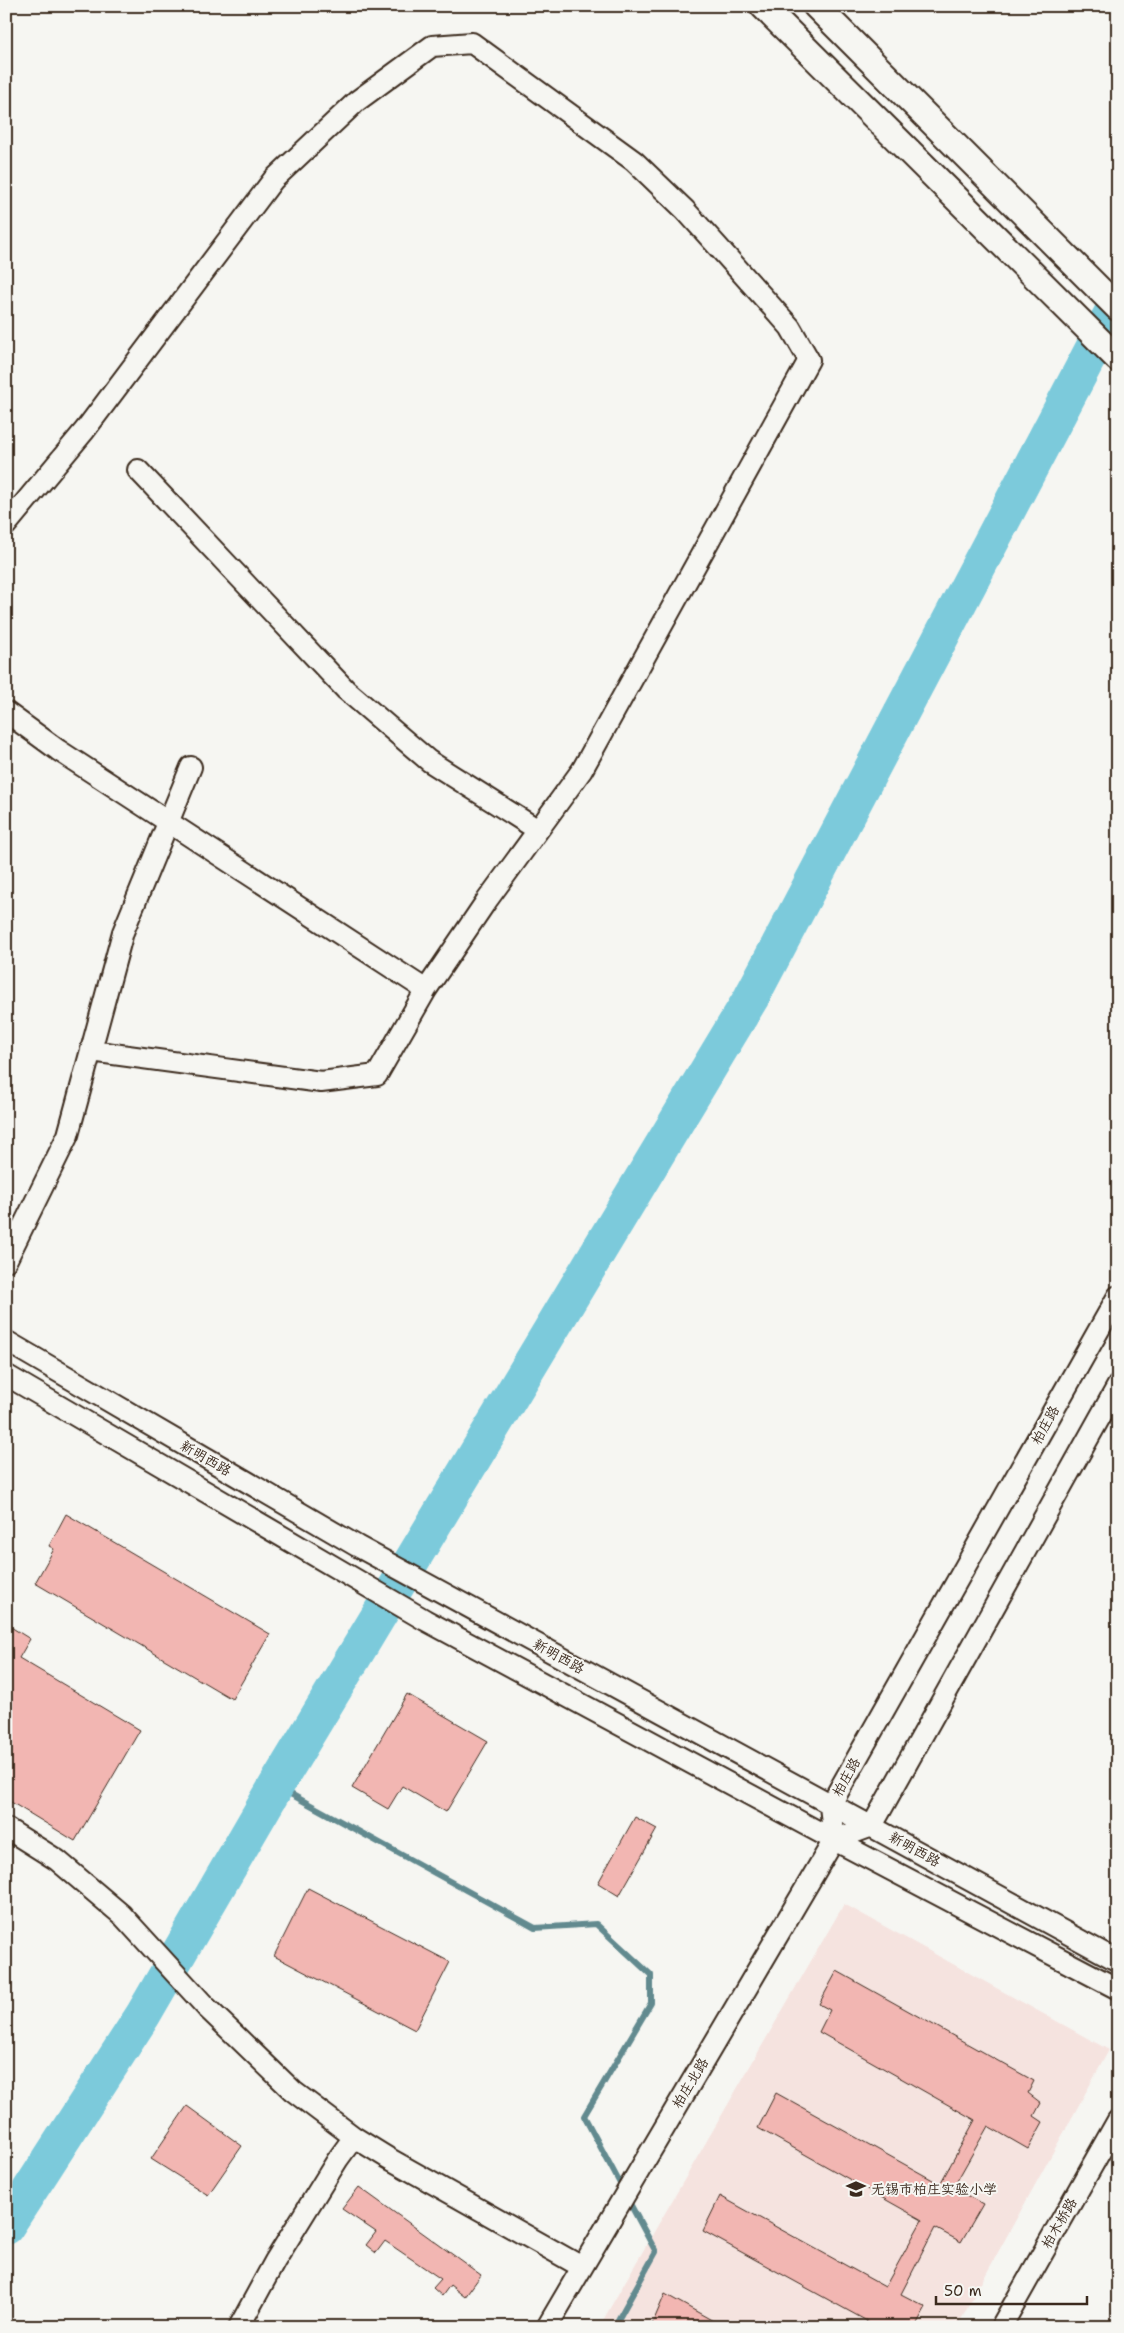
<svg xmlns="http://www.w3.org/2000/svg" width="1124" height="2333" viewBox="0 0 1124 2333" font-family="'Shantell Sans','LXGW WenKai TC',sans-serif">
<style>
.built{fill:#f5e3df}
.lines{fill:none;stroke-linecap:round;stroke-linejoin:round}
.stream{stroke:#628a8f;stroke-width:6}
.river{stroke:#7ccadb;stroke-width:36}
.building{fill:#f2b6b2;stroke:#3b2a1e}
.minor-casing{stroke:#3b2a1e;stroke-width:24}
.major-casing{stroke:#3b2a1e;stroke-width:29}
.minor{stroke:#f6f6f2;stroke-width:20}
.major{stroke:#f6f6f2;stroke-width:25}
.labels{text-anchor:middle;stroke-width:4;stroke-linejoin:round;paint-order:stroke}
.street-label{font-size:14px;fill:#3b2a1e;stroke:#f6f6f2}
.poi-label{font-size:14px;fill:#3b2a1e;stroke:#f6f6f2;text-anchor:start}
</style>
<rect width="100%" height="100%" fill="#f6f6f2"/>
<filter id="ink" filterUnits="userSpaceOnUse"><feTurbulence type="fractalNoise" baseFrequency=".02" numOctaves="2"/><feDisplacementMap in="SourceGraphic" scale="10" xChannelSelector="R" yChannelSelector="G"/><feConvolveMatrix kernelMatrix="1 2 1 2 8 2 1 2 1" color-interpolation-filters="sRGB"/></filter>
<g filter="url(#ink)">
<!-- built -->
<path class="built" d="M 844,1904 L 1109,2050 L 957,2327 L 599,2327 Z"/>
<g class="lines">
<!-- stream -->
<path class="stream" d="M 276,1786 L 535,1928 L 596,1924 L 651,1975 L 651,2003 L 584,2116 L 623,2189
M 614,2327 L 656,2252 L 627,2198"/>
<!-- river -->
<path class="river" d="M 6,2227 L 143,2015 L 276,1786 L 751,998 L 1118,301"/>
</g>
<!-- building -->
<path class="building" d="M 66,1514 L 270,1634 L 232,1699 L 35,1583 L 54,1549 L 49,1546 Z
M 6,1624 L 30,1639 L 19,1658 L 140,1730 L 75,1841 L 6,1799 Z
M 407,1694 L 488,1741 L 446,1812 L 402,1786 L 388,1809 L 352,1788 Z
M 635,1817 L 657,1829 L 619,1896 L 598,1883 Z
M 308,1888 L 450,1962 L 415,2030 L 274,1956 Z
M 837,1971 L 1034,2081 L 1028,2093 L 1041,2103 L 1034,2116 L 1043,2122 L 1028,2149 L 988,2126 L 953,2188 L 983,2204 L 961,2242 L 935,2228 L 901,2294 L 926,2307 L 915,2327 L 864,2327 L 867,2321 L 703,2231 L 720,2196 L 885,2287 L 922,2220 L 758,2128 L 776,2093 L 940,2184 L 975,2120 L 819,2032 L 830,2010 L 819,2004 Z
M 187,2106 L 242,2146 L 208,2195 L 151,2159 Z
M 359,2187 L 481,2275 L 465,2297 L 450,2285 L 442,2296 L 433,2288 L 441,2279 L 385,2241 L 376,2253 L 366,2245 L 376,2232 L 342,2209 Z
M 665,2294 L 724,2327 L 651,2327 Z"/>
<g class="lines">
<defs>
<path id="minor" d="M 138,470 L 346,690 L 429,761 L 538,830
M 6,525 L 85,430 L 273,180 L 357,101 L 432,46 L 472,43 L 634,161 L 685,210 L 790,327 L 809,360 L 582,770 L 485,903 L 426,990 L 58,750 L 6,712
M 91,1051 L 321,1082 L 377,1075 L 426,990
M 6,1261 L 68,1135 L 123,932 L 191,767
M 6,1341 L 357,1546 L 1118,1961
M 6,1375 L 425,1620 L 834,1840 L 1118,1989
M 6,1828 L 57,1860 L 122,1915 L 206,2007 L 293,2091 L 354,2137 L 388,2158 L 582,2267
M 834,1840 L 830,1806 L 1118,1296
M 834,1840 L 872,1826 L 1118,1385
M 239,2327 L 275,2261 L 338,2159 L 354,2137
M 547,2327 L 834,1840
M 1001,2327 L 1118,2120"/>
<path id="major" d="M 763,6 L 1118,359
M 816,6 L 1118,308"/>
</defs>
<!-- minor casing -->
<use href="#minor" class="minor-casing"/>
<!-- major casing -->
<use href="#major" class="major-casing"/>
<!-- minor -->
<use href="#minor" class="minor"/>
<!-- major -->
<use href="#major" class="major"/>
</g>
</g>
<!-- icons -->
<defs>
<symbol id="school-bare" viewBox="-9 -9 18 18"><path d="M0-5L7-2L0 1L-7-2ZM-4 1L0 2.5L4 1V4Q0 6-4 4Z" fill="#3b2a1e" stroke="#f6f6f2" stroke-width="2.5" paint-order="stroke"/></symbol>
</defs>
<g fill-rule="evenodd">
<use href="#school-bare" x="842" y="2175" width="28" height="28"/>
</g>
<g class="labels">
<!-- street labels -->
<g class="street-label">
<text transform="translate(1045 1425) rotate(-61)" y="5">柏庄路</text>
<text transform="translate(206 1458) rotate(30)" y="5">新明西路</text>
<text transform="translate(559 1656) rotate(29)" y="5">新明西路</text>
<text transform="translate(846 1777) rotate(-61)" y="5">柏庄路</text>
<text transform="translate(915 1849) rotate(29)" y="5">新明西路</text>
<text transform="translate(690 2083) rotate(-59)" y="5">柏庄北路</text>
<text transform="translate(1059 2223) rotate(-60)" y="5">柏木桥路</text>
</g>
<!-- poi labels -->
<g class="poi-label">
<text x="871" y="2194">无锡市柏庄实验小学</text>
</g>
</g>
<!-- margin -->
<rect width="1124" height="2333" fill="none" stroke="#f6f6f2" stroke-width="25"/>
<rect x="12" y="12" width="1099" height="2308" fill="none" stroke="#3b2a1e" stroke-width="2" filter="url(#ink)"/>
<!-- scale -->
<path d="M936 2296v8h151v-8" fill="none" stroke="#3b2a1e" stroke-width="2.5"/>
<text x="944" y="2296" font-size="15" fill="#3b2a1e" stroke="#f6f6f2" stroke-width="4" paint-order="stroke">50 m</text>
</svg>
